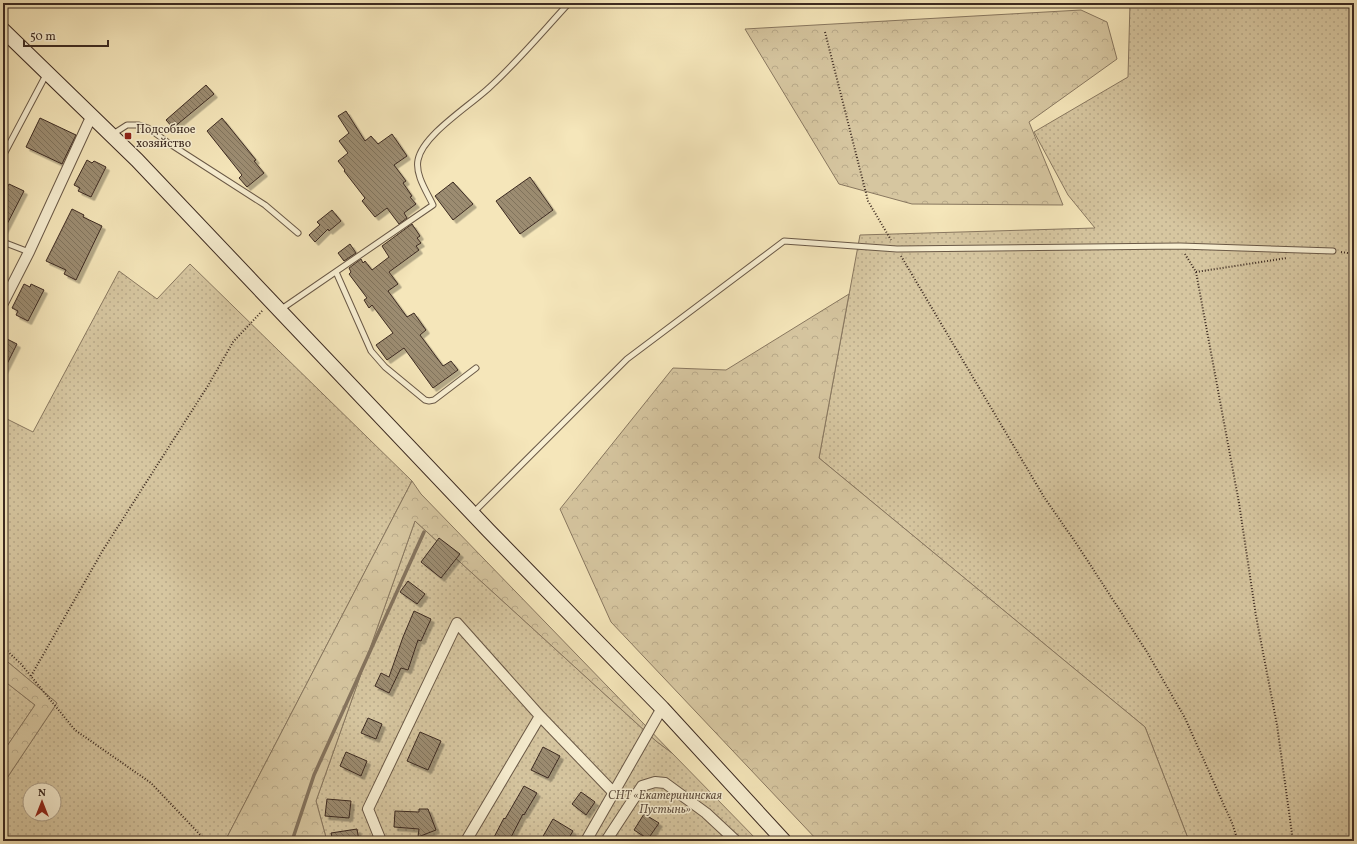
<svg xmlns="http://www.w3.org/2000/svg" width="1357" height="844" viewBox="0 0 1357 844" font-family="Vollkorn,serif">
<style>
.grass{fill:url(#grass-dots);stroke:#897860;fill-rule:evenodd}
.forest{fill:url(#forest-crowns);stroke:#897860}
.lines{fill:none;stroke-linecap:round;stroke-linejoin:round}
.stream{stroke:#85745e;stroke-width:3.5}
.building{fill:url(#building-back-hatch);stroke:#3c2a21;filter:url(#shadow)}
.service-casing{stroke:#6a5947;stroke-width:7}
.minor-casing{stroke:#6a5947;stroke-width:12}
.secondary-casing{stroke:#3c2a21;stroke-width:16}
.path{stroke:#3c2a21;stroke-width:2;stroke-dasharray:1 2;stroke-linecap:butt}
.service{stroke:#f8efd2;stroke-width:5}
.minor{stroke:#f8efd2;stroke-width:10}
.secondary{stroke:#f8efd2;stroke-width:14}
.poi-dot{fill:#8f2418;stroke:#f8efd2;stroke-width:1.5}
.labels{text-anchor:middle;stroke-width:3;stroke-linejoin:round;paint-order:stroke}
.poi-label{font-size:12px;fill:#3c2a21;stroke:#f8efd2;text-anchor:start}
.park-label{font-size:12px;font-style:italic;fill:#625141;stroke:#f8efd2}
</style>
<defs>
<pattern id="grass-dots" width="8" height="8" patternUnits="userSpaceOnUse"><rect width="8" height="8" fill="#d6c6a0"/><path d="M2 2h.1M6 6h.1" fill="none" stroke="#b9aa8a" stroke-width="1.8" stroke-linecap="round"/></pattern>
<pattern id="forest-crowns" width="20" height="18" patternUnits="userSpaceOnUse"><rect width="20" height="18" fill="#d6c6a0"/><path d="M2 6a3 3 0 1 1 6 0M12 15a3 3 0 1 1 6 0" fill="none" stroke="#b9aa8a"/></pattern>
<pattern id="building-back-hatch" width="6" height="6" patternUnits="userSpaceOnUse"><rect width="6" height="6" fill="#9c8c71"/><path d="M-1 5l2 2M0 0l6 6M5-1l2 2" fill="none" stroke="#80735c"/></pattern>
<filter id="shadow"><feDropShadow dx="3.5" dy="3.5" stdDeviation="0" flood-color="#0004"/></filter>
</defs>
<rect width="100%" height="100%" fill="#f5e6ba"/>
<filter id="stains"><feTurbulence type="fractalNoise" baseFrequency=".005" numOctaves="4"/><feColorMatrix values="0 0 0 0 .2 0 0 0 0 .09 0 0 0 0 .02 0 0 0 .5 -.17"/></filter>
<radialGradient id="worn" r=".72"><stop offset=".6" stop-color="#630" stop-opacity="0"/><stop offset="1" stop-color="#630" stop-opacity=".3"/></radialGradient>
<!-- grass -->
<path class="grass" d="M 1130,3 L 1354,3 L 1354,841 L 1189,841 L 1145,727 L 819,458 L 860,235 L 1095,228 L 1068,195 L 1034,132 L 1128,77 Z
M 190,264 L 412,481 L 225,841 L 3,841 L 3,784 L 57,703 L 3,658 L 3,417 L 33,432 L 119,271 L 157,299 ZM 30,790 L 54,790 L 54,814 L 30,814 Z
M 415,521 L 656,741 L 672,753 L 758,841 L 327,841 L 316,801 Z
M 3,680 L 35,705 L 3,752 Z"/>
<!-- forest -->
<path class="forest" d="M 1081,10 L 1107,22 L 1117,59 L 1029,122 L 1063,205 L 912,204 L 839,184 L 745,29 Z
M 849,294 L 819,458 L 1145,727 L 1189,841 L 818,841 L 611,622 L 560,509 L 673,368 L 726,370 Z
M 412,481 L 421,494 L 672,753 L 656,741 L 415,521 L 316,801 L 327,841 L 225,841 Z
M 3,658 L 57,703 L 3,784 L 3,752 L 35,705 L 3,680 Z"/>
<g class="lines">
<!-- stream -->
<path class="stream" d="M 292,841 L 314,775 L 424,532"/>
</g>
<!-- building -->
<path class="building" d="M 206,85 L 214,94 L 173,128 L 166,120 Z
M 346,111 L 365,141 L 371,136 L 378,144 L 392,134 L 407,156 L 394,165 L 406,181 L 403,183 L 412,196 L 410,197 L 416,204 L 404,213 L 407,218 L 399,224 L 387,208 L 375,217 L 362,201 L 365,198 L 344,171 L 345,170 L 338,161 L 348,153 L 339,141 L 349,133 L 338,116 Z
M 40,118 L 76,135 L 62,164 L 26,147 Z
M 222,118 L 256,160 L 254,161 L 264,173 L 247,187 L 239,178 L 242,175 L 207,131 Z
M 87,160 L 92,163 L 94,161 L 106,167 L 91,197 L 78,191 L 80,188 L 74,185 Z
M 530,177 L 553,210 L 520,234 L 496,201 Z
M 453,182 L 473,204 L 453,220 L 435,196 Z
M 9,184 L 24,191 L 3,232 L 3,196 Z
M 72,209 L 84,215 L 83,217 L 102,226 L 76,280 L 64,274 L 66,270 L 46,261 Z
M 332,210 L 341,221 L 329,231 L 328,229 L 315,242 L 309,235 L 320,225 L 317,222 Z
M 412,224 L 420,236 L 417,238 L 421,243 L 416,246 L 419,250 L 389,272 L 398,284 L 388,291 L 407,317 L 414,313 L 426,330 L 420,335 L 443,366 L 451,361 L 458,370 L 433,388 L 404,348 L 387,360 L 376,345 L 393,333 L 372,305 L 369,308 L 364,300 L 367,298 L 349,274 L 351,272 L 349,268 L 361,259 L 363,263 L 365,261 L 372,270 L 389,257 L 382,246 Z
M 350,244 L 356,253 L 344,261 L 338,253 Z
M 24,284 L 30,287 L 31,284 L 44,290 L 28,321 L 16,315 L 18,311 L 12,308 Z
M 3,337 L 17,344 L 3,372 Z
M 439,538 L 460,554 L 441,578 L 421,562 Z
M 408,581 L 425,594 L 417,604 L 400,592 Z
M 414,611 L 431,619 L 421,641 L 418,640 L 408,670 L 401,668 L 389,693 L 375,686 L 381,673 L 389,677 L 403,637 Z
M 368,718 L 382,724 L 376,739 L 361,733 Z
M 420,732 L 441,741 L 428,770 L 407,761 Z
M 543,747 L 560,756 L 548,778 L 531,770 Z
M 346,752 L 367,761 L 361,776 L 340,766 Z
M 524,786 L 537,793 L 524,815 L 523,814 L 509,841 L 492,841 L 504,818 L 505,819 Z
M 581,792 L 595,802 L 586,815 L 572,804 Z
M 327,799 L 351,801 L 349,818 L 325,816 Z
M 419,809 L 428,809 L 436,830 L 418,837 L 419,829 L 394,827 L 395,811 L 419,812 Z
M 644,814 L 659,823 L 648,839 L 634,830 Z
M 553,819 L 573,831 L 567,841 L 547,841 L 542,838 Z
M 357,829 L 359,841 L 333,841 L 331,833 Z"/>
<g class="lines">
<defs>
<path id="service" d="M 113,134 L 127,125 L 139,125 L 148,128 L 170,144 L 265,205 L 298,233
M 3,156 L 47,73
M 3,242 L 29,252
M 336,272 L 371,351 L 385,367 L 425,400 L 429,401 L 434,400 L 476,368
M 280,310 L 433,205 C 427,192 415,175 418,160 C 423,134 473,104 492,85 C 519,60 544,30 569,3
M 473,513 L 627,359 L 784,241 L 897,249 L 1180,246 L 1333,251"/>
<path id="minor" d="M 3,303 L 29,252 L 92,115
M 381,841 L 368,809 L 457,623 L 540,716 L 613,792
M 466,841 L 540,716
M 586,841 L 662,708
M 606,841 L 642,786 L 655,782 L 665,783 L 706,813 L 736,841"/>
<path id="secondary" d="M 3,30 L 137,160 L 489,531 L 662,708 L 784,841"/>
</defs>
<!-- service casing -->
<use href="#service" class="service-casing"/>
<!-- minor casing -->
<use href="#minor" class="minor-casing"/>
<!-- secondary casing -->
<use href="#secondary" class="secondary-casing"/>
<!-- path -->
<path class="path" d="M 825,32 L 868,201 L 891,240
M 1341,252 L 1354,254
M 1185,254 L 1196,272 L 1287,258
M 901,256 L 1044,497 L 1078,546 L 1147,652 L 1185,718 L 1232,823 L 1238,841
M 1196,272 L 1239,503 L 1256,616 L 1277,725 L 1293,841
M 3,647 L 21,664 L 75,730 L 151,783 L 206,841
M 31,676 L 103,550 L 209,384 L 233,342 L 263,310"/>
<!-- service -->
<use href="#service" class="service"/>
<!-- minor -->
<use href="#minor" class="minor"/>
<!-- secondary -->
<use href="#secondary" class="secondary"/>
</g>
<!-- markers -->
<rect class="poi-dot" x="124" y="132" width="8" height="8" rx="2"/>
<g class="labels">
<!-- poi labels -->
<g class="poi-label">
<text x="136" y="133">Подсобное<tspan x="136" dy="14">хозяйство</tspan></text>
</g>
<!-- park labels -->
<g class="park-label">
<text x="665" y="799">СНТ «Екатерининская<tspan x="665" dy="14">Пустынь»</tspan></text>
</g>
</g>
<!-- margin -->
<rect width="1357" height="844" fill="none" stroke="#f5e6ba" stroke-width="16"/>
<rect x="4" y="4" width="1349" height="836" fill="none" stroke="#3c2a21" stroke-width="2"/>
<rect x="8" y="8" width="1341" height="828" fill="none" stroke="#3c2a21"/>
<!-- north arrow -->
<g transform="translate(42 802)"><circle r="19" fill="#f8efd2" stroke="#ada08b"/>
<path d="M0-3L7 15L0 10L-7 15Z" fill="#8f2418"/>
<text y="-6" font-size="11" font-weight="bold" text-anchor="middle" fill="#3c2a21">N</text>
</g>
<!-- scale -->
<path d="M24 40v6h84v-6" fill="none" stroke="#3c2a21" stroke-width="2"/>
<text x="30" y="40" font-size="12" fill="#3c2a21" stroke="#f8efd2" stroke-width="3" paint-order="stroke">50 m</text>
<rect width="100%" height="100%" filter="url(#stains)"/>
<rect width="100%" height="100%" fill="url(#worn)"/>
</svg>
